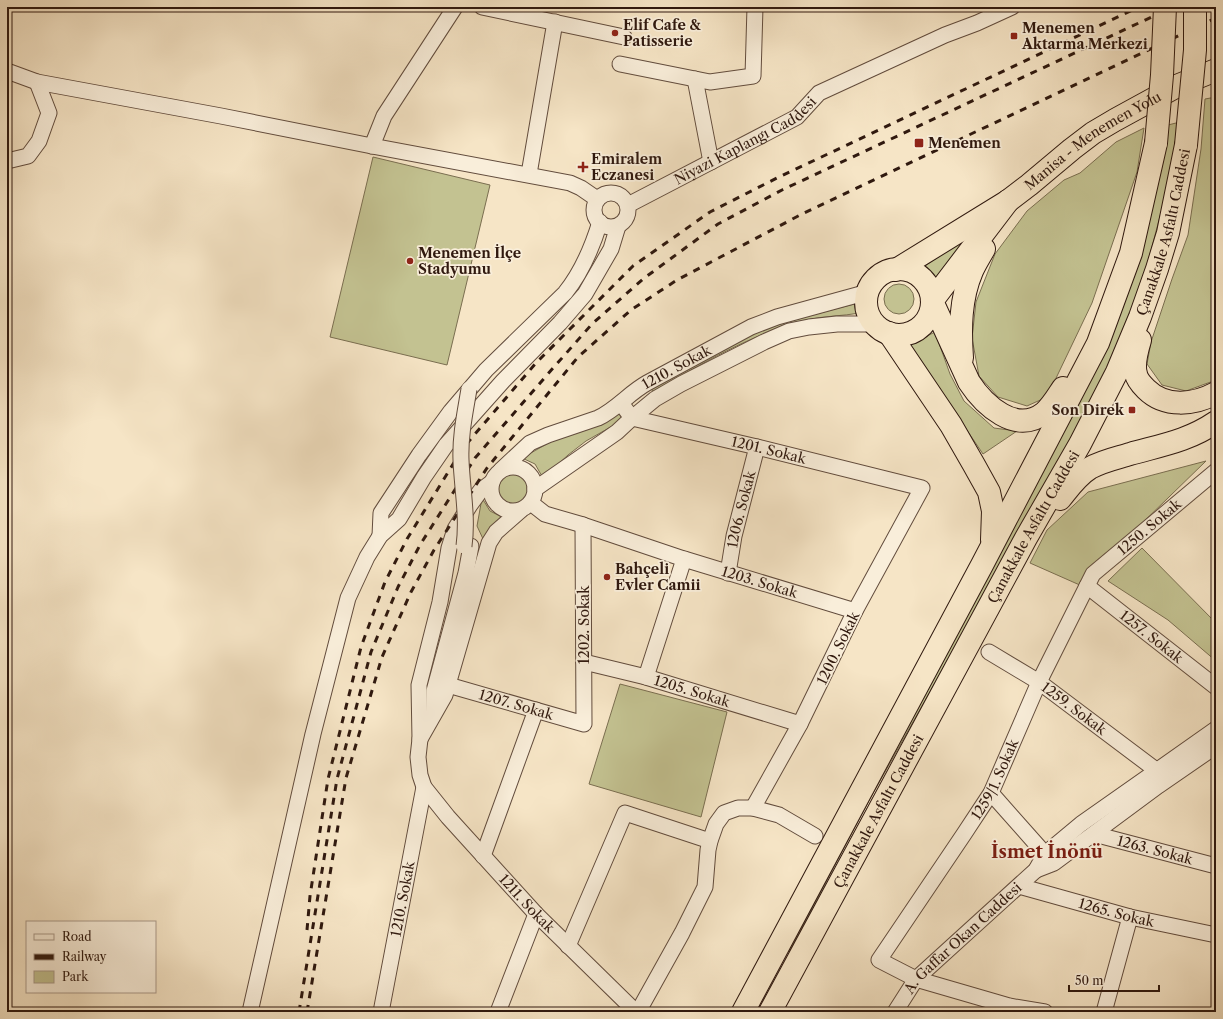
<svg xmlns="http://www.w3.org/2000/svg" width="1223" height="1019" viewBox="0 0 1223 1019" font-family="'Libre Caslon Text',serif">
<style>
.green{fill:#c3c291;stroke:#7a6e50}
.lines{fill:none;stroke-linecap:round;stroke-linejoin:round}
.minor-casing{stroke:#624c3d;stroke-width:17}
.highway-casing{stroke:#30190f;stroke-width:24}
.minor{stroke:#f9eeda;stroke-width:15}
.highway{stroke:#f6e5c6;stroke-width:22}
.rail{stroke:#30190f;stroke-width:3;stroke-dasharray:7 7;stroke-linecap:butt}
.minor-bridge-casing{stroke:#624c3d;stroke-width:17;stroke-linecap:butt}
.highway-bridge-casing{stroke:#30190f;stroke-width:24;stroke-linecap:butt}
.minor-bridge{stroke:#f9eeda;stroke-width:15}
.highway-bridge{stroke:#f6e5c6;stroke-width:22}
.poi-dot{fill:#8f2418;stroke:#f9eeda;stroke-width:1.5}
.labels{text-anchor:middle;stroke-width:3.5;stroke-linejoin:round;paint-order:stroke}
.poi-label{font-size:14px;font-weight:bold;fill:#30190f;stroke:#f9eeda;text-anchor:start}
.street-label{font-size:14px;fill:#30190f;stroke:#f9eeda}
.district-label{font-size:18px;font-weight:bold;fill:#7a1f14;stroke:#f9eeda}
</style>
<rect width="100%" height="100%" fill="#f6e5c6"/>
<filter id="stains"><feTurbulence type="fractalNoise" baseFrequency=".005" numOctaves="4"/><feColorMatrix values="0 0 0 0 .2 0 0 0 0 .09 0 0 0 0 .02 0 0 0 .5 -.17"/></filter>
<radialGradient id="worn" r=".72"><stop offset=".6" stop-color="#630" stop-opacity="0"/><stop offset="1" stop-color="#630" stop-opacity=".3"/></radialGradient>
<!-- green -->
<path class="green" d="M 1216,97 L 1216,380 L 1186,391 L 1162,385 L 1147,364 L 1151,342 L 1172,279 L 1188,235 L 1201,149 L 1205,99 Z
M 1180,122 L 1172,171 L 1145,273 L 1119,344 L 1090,402 L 1060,459 L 871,797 L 789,952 L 786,950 L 1043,465 L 1168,125 Z
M 1144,128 L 1137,172 L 1092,303 L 1047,397 L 1027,406 L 998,397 L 979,376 L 972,338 L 976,302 L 995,254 L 1027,211 L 1064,180 L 1080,173 L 1116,142 Z
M 373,157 L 490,185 L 447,365 L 330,337 Z
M 981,228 L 937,289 L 925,266 Z
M884 299a15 15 0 1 1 30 0a15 15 0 1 1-30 0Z
M 858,303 L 860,313 C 843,316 823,316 806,320 C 751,334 701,364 653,392 L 651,388 L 762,328 Z
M 935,332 L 950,374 L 964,401 L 994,428 L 1017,431 L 983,454 L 929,374 L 907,346 Z
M 619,414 L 623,420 L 586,441 L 568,455 L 543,478 L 535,464 L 522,458 L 559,437 Z
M 1206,461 L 1094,570 L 1082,586 L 1030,563 L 1047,530 L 1088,492 Z
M496 489a17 17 0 1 1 34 0a17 17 0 1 1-34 0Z
M 482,498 L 490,511 L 504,518 L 484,541 L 477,526 Z
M 1142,548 L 1216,623 L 1216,661 L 1168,620 L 1108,581 Z
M 620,684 L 727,712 L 701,817 L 589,784 Z"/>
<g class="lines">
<defs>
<g id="minor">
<path d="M 482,7 L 624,37"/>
<path d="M 620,64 L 695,79"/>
<path d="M 7,71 L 37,82 L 221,116 L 372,146 L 570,183 L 581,188 L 597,199"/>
<path d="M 372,146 L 384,116 L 455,7"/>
<path d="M 7,161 L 28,156 L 39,141 L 49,113 L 37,82"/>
<path d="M 711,162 L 695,79 L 710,82 L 753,76 L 755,7"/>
<path d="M 529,174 L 555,22"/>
<circle cx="611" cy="210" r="17"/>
<path id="s1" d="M 628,205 L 797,117 L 819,93 L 945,35 L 977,23 L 1012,7"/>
<path id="s2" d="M 621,403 L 632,418 L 757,447 L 922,488 L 855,611 L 800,724 L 753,808"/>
<circle cx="513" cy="489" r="22"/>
<path id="s3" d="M 501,470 L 530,443 L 548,435 L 598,418 C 617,409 629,393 647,383 L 751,327 L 777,317 L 868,292"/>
<path id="s4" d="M 492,482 L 481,490 L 470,505 L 455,529 L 449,548 L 440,602 L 419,685 L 420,739 L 418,757 L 420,775 L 424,787 L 448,817 L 536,914 L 636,1012"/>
<path d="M 535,489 L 617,432 L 632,418 L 655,399 L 681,384 L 764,342 L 789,331 L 809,327 L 837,324 L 875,324"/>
<path id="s5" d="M 531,503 L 545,514 L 583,525 L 684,559 L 855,611"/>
<path d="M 380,536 L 381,513 L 419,455 L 451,411 L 486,370 L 565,293 C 582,272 592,248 600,222"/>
<path id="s6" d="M 728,573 L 734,536 L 757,447"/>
<path id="s7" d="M 1087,586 L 1216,687"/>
<path id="s8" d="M 989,652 L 1039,682 L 1156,770"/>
<path id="s9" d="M 584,662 L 646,677 L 800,724"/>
<path d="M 646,677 L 684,559"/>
<path id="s10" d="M 448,685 L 584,724 L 583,525"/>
<path d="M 434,712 L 434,691 L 466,573 L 471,546"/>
<path d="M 420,739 L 445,695 L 489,543 L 496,532 L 521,510"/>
<path d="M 991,793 L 1045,854"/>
<path id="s11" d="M 1094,834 L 1216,866"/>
<path d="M 483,856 L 536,710"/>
<path d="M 1036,870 L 1054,863 L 1158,786 L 1216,746"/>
<path id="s12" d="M 1019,886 L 1130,917 L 1216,935"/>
<path d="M 568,946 L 625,813 L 710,841"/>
<path d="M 250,1012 L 313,734 L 348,598 L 367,557 L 380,536 L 399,519 L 424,477 L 446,445 L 503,381 L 560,323 L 585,294 L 611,249 L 618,226"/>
<path id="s13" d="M 381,1012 L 424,787"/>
<path d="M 498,1012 L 536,914"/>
<path d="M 638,1012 L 682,933 L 705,887 L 708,850 L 710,841 L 716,824 L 724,813 L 738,808 L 753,808 L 779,815 L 815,836"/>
<path id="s14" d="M 895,1012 L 916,979 L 1036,870 L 1045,854 L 1081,824 L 1216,729"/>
<path id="s15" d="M 1045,1012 L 1009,1006 L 916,979 L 879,960 L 964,834 L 991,793 L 1039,682 L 1093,574 L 1216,471"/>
<path d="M 1104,1012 L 1130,917"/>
</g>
<g id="highway">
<path d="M 1008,201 L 932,301 L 969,382 C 984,405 1016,435 1044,413 C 1052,406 1057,397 1063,388"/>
<circle cx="899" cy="302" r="33"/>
<path id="s16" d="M 896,270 L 1008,201 L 1029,185 L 1072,149 L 1093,133 L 1115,120 L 1179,85 L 1216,70"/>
<path d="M 889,333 L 951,425 L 974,465 L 989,492 L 993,511 L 992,540"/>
<path d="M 1140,340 C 1137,350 1133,364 1136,374 C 1137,380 1142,385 1146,389 C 1165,408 1194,405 1216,393"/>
<path d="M 962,358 C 960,329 960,299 972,271 C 975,264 980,256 984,249"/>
<path d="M 1060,499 C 1069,488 1077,476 1090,468 C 1102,461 1117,458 1130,454 C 1162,445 1188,441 1216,422"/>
<path d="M 743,1012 L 982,565 L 1098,343 L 1131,253 L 1156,143"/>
<path id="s17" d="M 770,1012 L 1026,538 L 1080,444 L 1117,372 L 1140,317 L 1157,269 L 1168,233 L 1186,145"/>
</g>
</defs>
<!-- minor casing -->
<use href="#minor" class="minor-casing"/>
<!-- highway casing -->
<use href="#highway" class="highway-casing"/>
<!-- minor -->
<use href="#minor" class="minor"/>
<!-- highway -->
<use href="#highway" class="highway"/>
<!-- rail -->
<path class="rail" d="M 307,930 L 310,896 L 328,779 L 361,647 L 385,582 L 407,539 L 463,448 L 536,363 L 633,266 L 710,212 L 777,178 L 1139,7
M 299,1012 L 337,779 L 371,652 L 398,587 L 420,545 L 475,458 L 547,375 L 592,324 L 643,279 L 718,224 L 782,190 L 1173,7
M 307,1012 L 346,778 L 382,657 L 411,592 L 434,550 L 487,468 L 578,357 L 631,310 L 677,280 L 802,214 L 1216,18"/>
<defs>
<path id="minor-bridge" d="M 464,546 C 468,517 462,488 461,460 C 460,436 465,413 469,389"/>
<path id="highway-bridge" d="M 1156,143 L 1162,75 L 1165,7
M 1186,145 L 1195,50 L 1195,7"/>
</defs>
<!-- minor-bridge casing -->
<use href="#minor-bridge" class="minor-bridge-casing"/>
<!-- highway-bridge casing -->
<use href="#highway-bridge" class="highway-bridge-casing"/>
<!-- minor-bridge -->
<use href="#minor-bridge" class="minor-bridge"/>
<!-- highway-bridge -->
<use href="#highway-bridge" class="highway-bridge"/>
</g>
<!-- markers -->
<g class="poi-dot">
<circle cx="615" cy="33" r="4"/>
<rect x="1010" y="32" width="8" height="8" rx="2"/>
<rect x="914" y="138" width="10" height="10" rx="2"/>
<path d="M581 161h4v4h4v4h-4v4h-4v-4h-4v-4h4z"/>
<circle cx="410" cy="261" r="4"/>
<rect x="1128" y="406" width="8" height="8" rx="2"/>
<circle cx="607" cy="577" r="4"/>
</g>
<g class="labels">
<!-- poi labels -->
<g class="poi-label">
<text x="623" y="30">Elif Cafe &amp;<tspan x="623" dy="16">Patisserie</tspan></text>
<text x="1022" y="33">Menemen<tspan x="1022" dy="16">Aktarma Merkezi</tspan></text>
<text x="928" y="148">Menemen</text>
<text x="591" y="164">Emiralem<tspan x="591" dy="16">Eczanesi</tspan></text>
<text x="418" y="258">Menemen İlçe<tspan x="418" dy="16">Stadyumu</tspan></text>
<text x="1124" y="415" text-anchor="end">Son Direk</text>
<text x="615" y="574">Bahçeli<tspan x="615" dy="16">Evler Camii</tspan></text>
</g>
<!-- street labels -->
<g class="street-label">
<text dy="5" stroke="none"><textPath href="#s1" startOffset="134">Niyazi Kaplangı Caddesi</textPath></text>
<text dy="5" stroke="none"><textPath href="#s16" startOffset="236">Manisa - Menemen Yolu</textPath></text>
<text dy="5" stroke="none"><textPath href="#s17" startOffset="876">Çanakkale Asfaltı Caddesi</textPath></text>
<text dy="5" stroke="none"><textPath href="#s3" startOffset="206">1210. Sokak</textPath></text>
<text dy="5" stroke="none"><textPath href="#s2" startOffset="159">1201. Sokak</textPath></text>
<text dy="5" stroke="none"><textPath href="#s6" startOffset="65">1206. Sokak</textPath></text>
<text dy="5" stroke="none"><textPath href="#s17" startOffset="552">Çanakkale Asfaltı Caddesi</textPath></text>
<text dy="5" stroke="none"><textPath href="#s15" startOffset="691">1250. Sokak</textPath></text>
<text dy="5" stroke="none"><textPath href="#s5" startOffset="243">1203. Sokak</textPath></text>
<text transform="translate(584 625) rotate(-90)" y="5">1202. Sokak</text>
<text dy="5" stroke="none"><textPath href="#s7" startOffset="82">1257. Sokak</textPath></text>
<text transform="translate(838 648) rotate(-64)" y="5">1200. Sokak</text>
<text dy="5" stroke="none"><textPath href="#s9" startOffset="112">1205. Sokak</textPath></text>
<text dy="5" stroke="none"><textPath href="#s10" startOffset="71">1207. Sokak</textPath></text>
<text dy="5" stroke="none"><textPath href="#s8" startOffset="102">1259. Sokak</textPath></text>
<text dy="5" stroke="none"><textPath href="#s15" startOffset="390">1259/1. Sokak</textPath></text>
<text dy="5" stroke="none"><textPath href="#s17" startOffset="228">Çanakkale Asfaltı Caddesi</textPath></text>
<text dy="5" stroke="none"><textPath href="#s11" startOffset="63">1263. Sokak</textPath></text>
<text dy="5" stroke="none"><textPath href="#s13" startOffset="115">1210. Sokak</textPath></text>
<text dy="5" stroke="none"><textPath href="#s4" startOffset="479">1211. Sokak</textPath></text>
<text dy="5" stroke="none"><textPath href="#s12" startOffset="101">1265. Sokak</textPath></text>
<text dy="5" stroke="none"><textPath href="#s14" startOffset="101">A. Gaffar Okan Caddesi</textPath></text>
</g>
<!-- district labels -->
<g class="district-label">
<text x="1047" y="858">İsmet İnönü</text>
</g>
</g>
<!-- margin -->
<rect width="1223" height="1019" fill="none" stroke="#f6e5c6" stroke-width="24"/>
<rect x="8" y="8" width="1207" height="1003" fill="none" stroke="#30190f" stroke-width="2"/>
<rect x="12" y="12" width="1199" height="995" fill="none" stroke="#30190f"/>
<!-- legend -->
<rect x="26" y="921" width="130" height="72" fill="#f9eeda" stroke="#a99989"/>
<rect x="34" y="934" width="20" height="6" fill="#f9eeda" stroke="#a99989"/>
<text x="62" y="941" font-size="12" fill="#30190f">Road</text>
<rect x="34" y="954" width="20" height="6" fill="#30190f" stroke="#a99989"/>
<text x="62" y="961" font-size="12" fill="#30190f">Railway</text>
<rect x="34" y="971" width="20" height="12" fill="#c3c291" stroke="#a99989"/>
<text x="62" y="981" font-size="12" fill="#30190f">Park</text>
<!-- scale -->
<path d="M1069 985v6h90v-6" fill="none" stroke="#30190f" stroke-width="2"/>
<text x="1075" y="985" font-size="12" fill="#30190f" stroke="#f9eeda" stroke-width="3" paint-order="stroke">50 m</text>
<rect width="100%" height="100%" filter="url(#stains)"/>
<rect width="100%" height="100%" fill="url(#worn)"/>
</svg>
